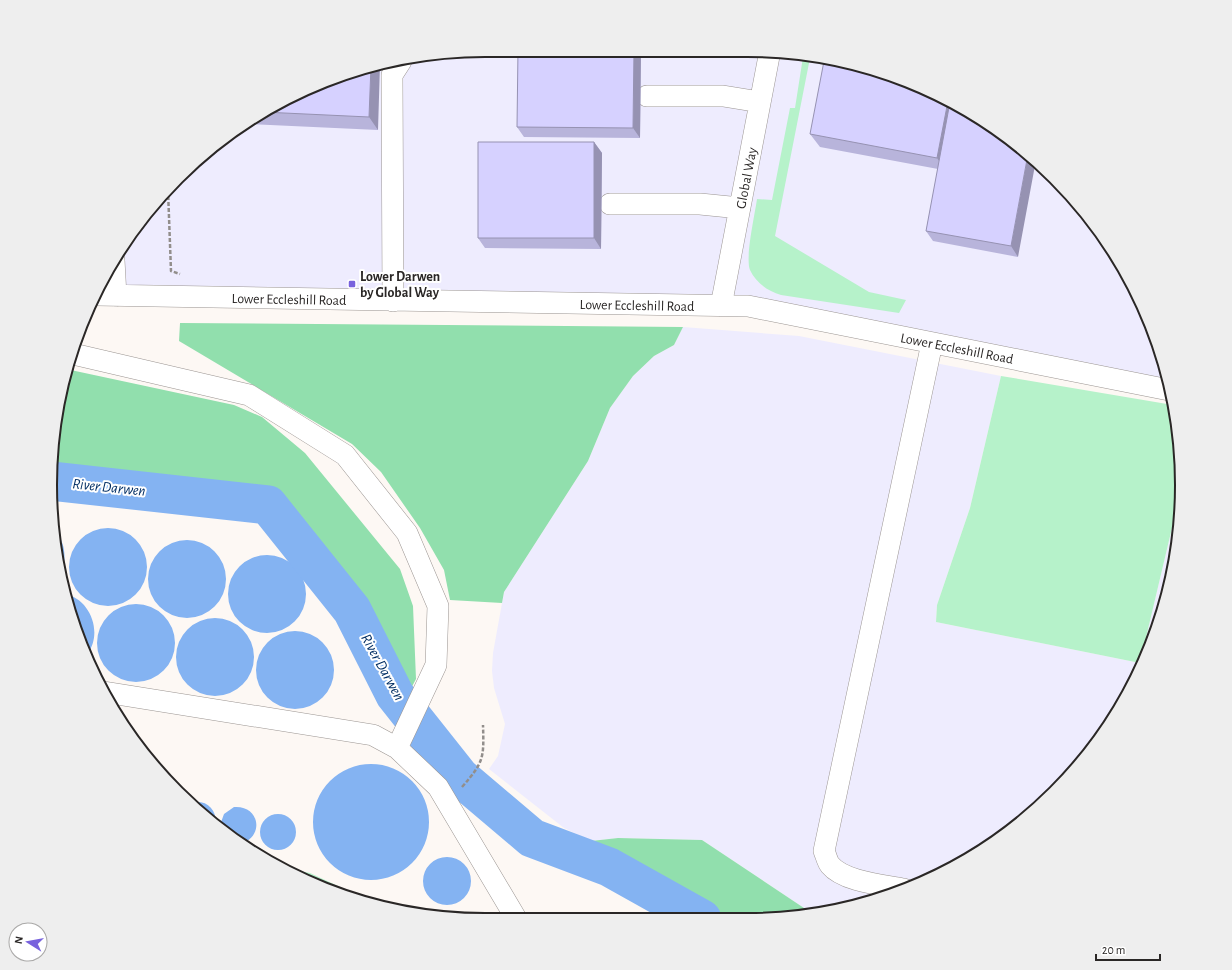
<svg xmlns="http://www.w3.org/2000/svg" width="1232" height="970" viewBox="0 0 1232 970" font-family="'Alegreya Sans',sans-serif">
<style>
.industrial{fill:#eeecfe}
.green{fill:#b6f2ca}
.forest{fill:#91dfad}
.water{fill:#84b3f2}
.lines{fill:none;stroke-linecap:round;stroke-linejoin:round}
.river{stroke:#84b3f2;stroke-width:39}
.minor-casing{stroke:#9b9592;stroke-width:22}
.path{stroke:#928e8b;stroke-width:2.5;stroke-dasharray:4 2;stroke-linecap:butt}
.minor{stroke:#fff;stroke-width:21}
.wall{fill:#b8b4db}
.shaded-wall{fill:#9692b2}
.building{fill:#d6d1ff;stroke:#9692b2}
.poi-dot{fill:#7862dd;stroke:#fff;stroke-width:1.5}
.labels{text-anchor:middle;stroke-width:4;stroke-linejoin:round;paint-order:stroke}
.street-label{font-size:14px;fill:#2a2726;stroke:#fff}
.poi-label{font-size:14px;font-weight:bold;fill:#2a2726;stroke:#fff;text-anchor:start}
.water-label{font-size:15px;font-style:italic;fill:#002d63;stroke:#fff}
.rim{fill:none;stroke:#2a2726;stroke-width:2}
</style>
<rect width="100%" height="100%" fill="#fdf8f4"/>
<!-- industrial -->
<path class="industrial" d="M 485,50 L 775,51 L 887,73 L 1034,158 L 1074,198 L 1124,267 L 1159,345 L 1169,390 L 721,306 L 97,295 L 108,268 L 177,178 L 267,108 L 372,65 Z
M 683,327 L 799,336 L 1001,376 L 970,508 L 937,605 L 936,622 L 1140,663 L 1180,494 L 1181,513 L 1167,597 L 1137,677 L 1092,750 L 1034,812 L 965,862 L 887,897 L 810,912 L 702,840 L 618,838 L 591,841 L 564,828 L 489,769 L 498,756 L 505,724 L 494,688 L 492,671 L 493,653 L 504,592 L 588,461 L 610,408 L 633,376 L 654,356 L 674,345 Z"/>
<!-- green -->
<path class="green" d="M 803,57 L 810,58 L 775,236 L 869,292 L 906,300 L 899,313 L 781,295 C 768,291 756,283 750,270 C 745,258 755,214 757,199 L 772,200 L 790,108 L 795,108 Z
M 1001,376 L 1173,405 L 1178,428 L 1180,494 L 1140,663 L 936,622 L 937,605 L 970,508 Z
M 284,868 L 310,873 L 381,906 L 319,887 Z"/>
<!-- forest -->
<path class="forest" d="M 180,323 L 683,327 L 674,345 L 654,356 L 633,376 L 610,408 L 588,461 L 504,592 L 502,603 L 450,600 L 444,570 L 420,528 L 381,472 L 352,444 L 179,341 Z
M 66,369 L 234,405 L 262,417 L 305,453 L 400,569 L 413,606 L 416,679 L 406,698 L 360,606 L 282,503 L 272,493 L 260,490 L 53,466 Z
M 618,838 L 702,840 L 810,912 L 776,919 L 716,919 L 591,841 Z"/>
<!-- water -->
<path class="water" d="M69 567a39 39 0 1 1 78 0a39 39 0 1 1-78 0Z
M 56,532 C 66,544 66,559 62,573 Z
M148 579a39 39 0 1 1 78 0a39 39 0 1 1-78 0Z
M228 594a39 39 0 1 1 78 0a39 39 0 1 1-78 0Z
M 64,594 C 90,598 103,632 88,653 Z
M97 643a39 39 0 1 1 78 0a39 39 0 1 1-78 0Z
M176 657a39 39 0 1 1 78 0a39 39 0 1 1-78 0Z
M256 670a39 39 0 1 1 78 0a39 39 0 1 1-78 0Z
M313 822a58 58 0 1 1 116 0a58 58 0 1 1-116 0Z
M 193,802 C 207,800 216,809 216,823 Z
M 234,807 C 260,805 265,837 240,844 L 220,825 L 224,814 Z
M260 832a18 18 0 1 1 36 0a18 18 0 1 1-36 0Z
M423 881a24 24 0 1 1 48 0a24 24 0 1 1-48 0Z"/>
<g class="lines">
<!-- river -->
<path class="river" d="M 51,481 L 268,505 L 352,610 L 395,695 L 460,777 L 532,838 L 609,867 L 702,919"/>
<defs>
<path id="minor" d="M 647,96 L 723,96 L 760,102
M 610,204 L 700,204 L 740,208
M 114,260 L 116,296
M 97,295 L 748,306 L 1169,390
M 393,301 L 392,75 L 401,61
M 721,306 L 770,51
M 73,354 L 249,395 L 345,455 L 407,533 L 438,606 L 436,665 L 397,748
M 104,692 L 373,735 L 397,748 L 438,787 L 517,920
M 904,889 C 884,885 844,882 830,865 C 827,861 826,855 824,851 L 932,343"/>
</defs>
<!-- minor casing -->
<use href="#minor" class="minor-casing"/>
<!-- path -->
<path class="path" d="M 168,190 L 171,271 L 180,274
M 462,787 C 484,762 484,758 483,725"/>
<!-- minor -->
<use href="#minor" class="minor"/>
</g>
<!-- wall -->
<path class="wall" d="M 641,50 L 640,138 L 524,137 L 517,127 Z
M 372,65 L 378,130 L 247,124 L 267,108 Z
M 965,108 L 1018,257 L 933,241 L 926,231 L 938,169 L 820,147 L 810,134 Z
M 594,142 L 602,153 L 601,249 L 485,248 L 478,238 Z"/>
<!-- shaded-wall -->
<path class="shaded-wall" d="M 634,50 L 641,50 L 640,138 L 633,128 Z
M 380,64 L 378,130 L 369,117 L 371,66 Z
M 948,101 L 959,106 L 946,171 L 937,158 Z
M 594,142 L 602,153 L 601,249 L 594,238 Z
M 1028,154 L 1036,160 L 1018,257 L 1011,246 Z"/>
<!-- building -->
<path class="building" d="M 518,50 L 634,50 L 633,128 L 517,127 Z
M 824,61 L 887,73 L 948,101 L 937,158 L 810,134 Z
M 371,66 L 369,117 L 263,112 L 267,108 Z
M 950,102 L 965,108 L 1028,154 L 1011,246 L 926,231 Z
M 478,142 L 594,142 L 594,238 L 478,238 Z"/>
<!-- markers -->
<rect class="poi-dot" x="348" y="280" width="8" height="8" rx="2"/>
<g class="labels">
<!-- street labels -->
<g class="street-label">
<text transform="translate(746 178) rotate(-79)" y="5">Global Way</text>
<text transform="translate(289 299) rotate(1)" y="5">Lower Eccleshill Road</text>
<text transform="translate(637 305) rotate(1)" y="5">Lower Eccleshill Road</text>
<text transform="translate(957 348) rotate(11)" y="5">Lower Eccleshill Road</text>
</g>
<!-- poi labels -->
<g class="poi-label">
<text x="360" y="281">Lower Darwen<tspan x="360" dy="16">by Global Way</tspan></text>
</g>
<!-- water labels -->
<g class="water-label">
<text transform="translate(109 487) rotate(6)" y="5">River Darwen</text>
<text transform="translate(383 667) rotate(61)" y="5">River Darwen</text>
</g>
</g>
<!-- crop -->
<path d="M0 0H1232V970H0ZM485 57H747A428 428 0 0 1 1175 485V485A428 428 0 0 1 747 913H485A428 428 0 0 1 57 485V485A428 428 0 0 1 485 57Z" fill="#eee" fill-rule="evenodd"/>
<path class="rim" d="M485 57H747A428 428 0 0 1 1175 485V485A428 428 0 0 1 747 913H485A428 428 0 0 1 57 485V485A428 428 0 0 1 485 57Z"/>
<!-- north arrow -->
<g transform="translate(28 942) rotate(281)"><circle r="19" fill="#ffffff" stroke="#aaa9a8"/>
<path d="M0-3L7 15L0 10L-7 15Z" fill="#7862dd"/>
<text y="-6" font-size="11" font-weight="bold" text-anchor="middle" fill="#2a2726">N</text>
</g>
<!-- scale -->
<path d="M1096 954v6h64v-6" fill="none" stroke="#2a2726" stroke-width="2"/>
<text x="1102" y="954" font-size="12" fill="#2a2726" stroke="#ffffff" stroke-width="3" paint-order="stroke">20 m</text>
</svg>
